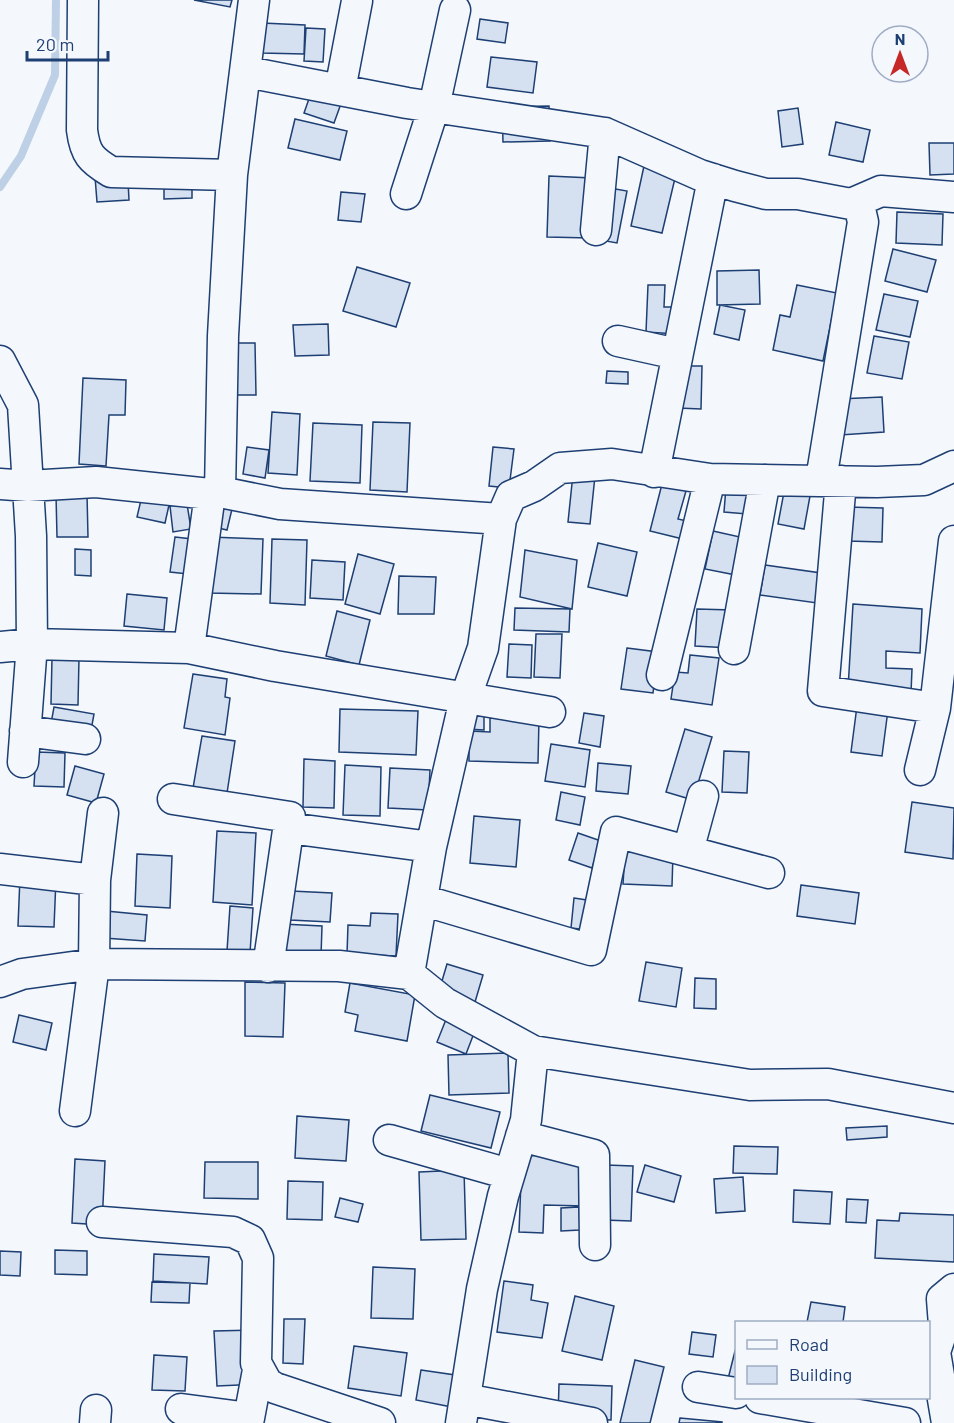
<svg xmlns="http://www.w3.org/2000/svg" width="954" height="1423" viewBox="0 0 954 1423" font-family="Barlow,sans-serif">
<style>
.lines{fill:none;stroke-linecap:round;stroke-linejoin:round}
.stream{stroke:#bed0e5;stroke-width:8}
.building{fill:#d5e0f0;stroke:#1d3f73;stroke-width:1.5}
.minor-casing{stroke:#1d3f73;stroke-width:33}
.minor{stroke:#f4f7fb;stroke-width:30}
</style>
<rect width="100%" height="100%" fill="#f4f7fb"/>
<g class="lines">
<!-- stream -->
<path class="stream" d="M 0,187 L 21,156 L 55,75 L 56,0"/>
</g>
<!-- building -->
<path class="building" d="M 194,0 L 232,0 L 230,7 Z
M 480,19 L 508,23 L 505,43 L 477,39 Z
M 262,23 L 305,25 L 304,54 L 261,53 Z
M 306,28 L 325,29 L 323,62 L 304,61 Z
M 491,57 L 537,62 L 533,93 L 487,87 Z
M 317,76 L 347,87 L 334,123 L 304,113 Z
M 549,106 L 550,141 L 503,142 L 502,107 Z
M 798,108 L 803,144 L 782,147 L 778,111 Z
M 295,119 L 347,131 L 340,160 L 288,148 Z
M 836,122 L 870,130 L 863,162 L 829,155 Z
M 929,143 L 954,143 L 954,174 L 930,175 Z
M 127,162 L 129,200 L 97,202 L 94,164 Z
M 644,166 L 676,174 L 662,233 L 631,226 Z
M 192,176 L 192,198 L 164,199 L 164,177 Z
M 549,176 L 592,178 L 590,238 L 547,237 Z
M 610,188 L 627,191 L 617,243 L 600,240 Z
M 341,192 L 365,194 L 361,222 L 338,220 Z
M 897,212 L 943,214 L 942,245 L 896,243 Z
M 893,249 L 936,260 L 927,292 L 885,281 Z
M 357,267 L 410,283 L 396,327 L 343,311 Z
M 759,270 L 760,304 L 717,305 L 717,271 Z
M 648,285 L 665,285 L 664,307 L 679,307 L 677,334 L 646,332 Z
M 797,285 L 837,293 L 823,361 L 773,350 L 780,315 L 790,317 Z
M 884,294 L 918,301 L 910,337 L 876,330 Z
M 720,305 L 745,310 L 739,340 L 714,334 Z
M 328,324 L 329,355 L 295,356 L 293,325 Z
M 874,336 L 909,342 L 902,379 L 867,373 Z
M 230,343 L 255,343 L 256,395 L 231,395 Z
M 680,366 L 702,366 L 701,409 L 678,408 Z
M 607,371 L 628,372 L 628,384 L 606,383 Z
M 83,378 L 126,380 L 125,415 L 109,415 L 106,466 L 79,464 Z
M 882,397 L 884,432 L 840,435 L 839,399 Z
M 272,412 L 300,414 L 297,475 L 268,473 Z
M 373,422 L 410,423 L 407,492 L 370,490 Z
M 313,423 L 362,425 L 360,483 L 310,481 Z
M 247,447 L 269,450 L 265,478 L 243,474 Z
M 493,447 L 514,449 L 509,488 L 489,486 Z
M 573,474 L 595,476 L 590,524 L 568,522 Z
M 662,484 L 686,491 L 678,519 L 691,522 L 687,540 L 650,531 Z
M 726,487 L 748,488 L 747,514 L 724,512 Z
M 784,492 L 810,496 L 804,529 L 778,524 Z
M 87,494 L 88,537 L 57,537 L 56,495 Z
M 141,500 L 169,505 L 165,523 L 137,517 Z
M 187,504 L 191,529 L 173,532 L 170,506 Z
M 215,505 L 232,509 L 227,530 L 210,526 Z
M 847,507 L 883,508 L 882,542 L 847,541 Z
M 713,531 L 749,539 L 741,576 L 705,569 Z
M 175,537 L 192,539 L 188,574 L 170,572 Z
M 210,537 L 263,539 L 261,594 L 208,593 Z
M 272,539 L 307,540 L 305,605 L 270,603 Z
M 598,543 L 637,552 L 627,596 L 588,587 Z
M 75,549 L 91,550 L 91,576 L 75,575 Z
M 525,550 L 577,560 L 572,609 L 520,597 Z
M 358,554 L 394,564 L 380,614 L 345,604 Z
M 312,560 L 345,562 L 343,600 L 310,598 Z
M 765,565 L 821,573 L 817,603 L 760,595 Z
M 399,576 L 436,577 L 434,614 L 398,614 Z
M 127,594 L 167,598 L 164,630 L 124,626 Z
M 853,604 L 922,609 L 920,653 L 886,651 L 886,668 L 912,669 L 911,693 L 848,689 Z
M 515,608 L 570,609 L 569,632 L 514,630 Z
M 697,609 L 732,610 L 730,648 L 695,646 Z
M 337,611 L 370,620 L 359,665 L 326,656 Z
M 536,634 L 562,634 L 560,678 L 534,677 Z
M 509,644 L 532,645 L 531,678 L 507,677 Z
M 627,648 L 658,652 L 653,693 L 621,689 Z
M 690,655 L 719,658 L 712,705 L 671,699 L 675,672 L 688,673 Z
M 52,658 L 79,658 L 78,705 L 51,704 Z
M 193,674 L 227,679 L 225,697 L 230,698 L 225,735 L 184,728 Z
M 857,706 L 888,710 L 882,756 L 851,752 Z
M 54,707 L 94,714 L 90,736 L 50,729 Z
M 340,709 L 418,711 L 416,755 L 339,752 Z
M 468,710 L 484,711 L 484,730 L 467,729 Z
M 584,713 L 604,716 L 600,747 L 579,743 Z
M 490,718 L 539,719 L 538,763 L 469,761 L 469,731 L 490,732 Z
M 685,729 L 712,737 L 693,800 L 666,792 Z
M 202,736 L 235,741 L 227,793 L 193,788 Z
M 551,744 L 590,750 L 585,787 L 545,781 Z
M 724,751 L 749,752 L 747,793 L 722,792 Z
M 36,752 L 65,753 L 64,787 L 34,786 Z
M 304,759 L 335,761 L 334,808 L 303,807 Z
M 598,763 L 631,766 L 628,794 L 596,791 Z
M 345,765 L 381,767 L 380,816 L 343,815 Z
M 75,766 L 104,774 L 96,803 L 67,795 Z
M 390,768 L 430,770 L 428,810 L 388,808 Z
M 561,792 L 585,797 L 580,825 L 556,820 Z
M 912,802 L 954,808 L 953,859 L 905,852 Z
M 474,816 L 520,820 L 516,867 L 470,863 Z
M 217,831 L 256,833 L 252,905 L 213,902 Z
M 578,833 L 601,841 L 592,868 L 569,860 Z
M 625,852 L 673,854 L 672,886 L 623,884 Z
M 137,854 L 172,856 L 170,908 L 135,906 Z
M 20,877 L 56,879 L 54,927 L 18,926 Z
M 801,885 L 859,893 L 855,924 L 797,916 Z
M 291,891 L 332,893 L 330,922 L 290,920 Z
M 574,898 L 593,901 L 589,930 L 571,928 Z
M 230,906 L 253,908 L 250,953 L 227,951 Z
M 106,911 L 147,915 L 145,941 L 104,938 Z
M 371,913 L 398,914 L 396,956 L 347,954 L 348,925 L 370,926 Z
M 282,924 L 322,926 L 321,956 L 281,955 Z
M 646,962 L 682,968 L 676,1007 L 639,1001 Z
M 447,964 L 483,975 L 475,1002 L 439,991 Z
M 695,978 L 716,979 L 716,1009 L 694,1008 Z
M 245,982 L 285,983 L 283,1037 L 245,1036 Z
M 350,983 L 415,995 L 407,1041 L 355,1031 L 358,1015 L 345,1012 Z
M 19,1015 L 52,1023 L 46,1050 L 13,1042 Z
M 447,1017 L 476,1028 L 466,1054 L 437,1042 Z
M 508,1053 L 509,1093 L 449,1095 L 448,1055 Z
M 430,1095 L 500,1112 L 491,1148 L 421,1131 Z
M 297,1116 L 349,1120 L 346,1161 L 295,1158 Z
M 887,1126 L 887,1137 L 847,1140 L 846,1128 Z
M 734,1146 L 778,1147 L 777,1174 L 733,1173 Z
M 522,1155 L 587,1157 L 585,1206 L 544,1205 L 543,1233 L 519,1232 Z
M 75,1159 L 105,1161 L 102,1225 L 72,1223 Z
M 205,1162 L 258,1162 L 258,1199 L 204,1198 Z
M 606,1165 L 633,1166 L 631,1221 L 604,1220 Z
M 645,1165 L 681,1176 L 674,1202 L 637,1192 Z
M 464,1170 L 466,1239 L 421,1240 L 419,1172 Z
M 743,1177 L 745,1211 L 716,1213 L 714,1179 Z
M 288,1181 L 323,1182 L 322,1220 L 287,1219 Z
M 794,1190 L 832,1192 L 830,1224 L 793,1222 Z
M 340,1198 L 363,1204 L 358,1222 L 335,1217 Z
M 847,1199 L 868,1200 L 866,1223 L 846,1222 Z
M 579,1207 L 580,1230 L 561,1231 L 561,1208 Z
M 900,1213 L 954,1215 L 954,1262 L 875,1258 L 877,1220 L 899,1221 Z
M 55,1250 L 87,1251 L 87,1275 L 55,1274 Z
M 0,1251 L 21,1252 L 20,1276 L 0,1275 Z
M 154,1254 L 209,1257 L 207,1284 L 153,1281 Z
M 373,1267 L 415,1269 L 413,1319 L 371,1318 Z
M 504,1281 L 533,1285 L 531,1300 L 548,1303 L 542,1338 L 497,1332 Z
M 152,1282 L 190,1283 L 189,1303 L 151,1302 Z
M 575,1296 L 614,1306 L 602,1360 L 562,1351 Z
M 811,1302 L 845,1307 L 843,1322 L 807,1322 Z
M 284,1319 L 305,1319 L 303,1364 L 283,1363 Z
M 257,1330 L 260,1384 L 217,1386 L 214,1331 Z
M 692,1332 L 716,1335 L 713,1357 L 689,1354 Z
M 354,1346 L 407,1353 L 401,1396 L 348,1388 Z
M 735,1351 L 736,1352 L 736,1385 L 727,1383 Z
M 154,1355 L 187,1357 L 185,1391 L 152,1390 Z
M 635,1360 L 664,1367 L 650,1423 L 620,1423 Z
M 421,1370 L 462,1376 L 457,1408 L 416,1400 Z
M 559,1384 L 612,1386 L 611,1420 L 558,1418 Z
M 680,1418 L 722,1422 L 722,1423 L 679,1423 Z"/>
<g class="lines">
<defs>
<path id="minor" d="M 83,0 L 82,130 C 85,154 91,160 111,172 L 232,175
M 247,72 L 407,103 L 605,133 L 700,175 L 735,186 L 766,194 L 798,194 L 851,204 L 860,209 L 863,222 L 821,480
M 340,90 L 357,1
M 406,194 L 434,107 L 455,10
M 851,204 L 881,191 L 954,197
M 596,230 L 605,133
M 618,341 L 677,354
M 0,361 L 23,405 L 31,536 L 32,644 L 23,762
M 654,472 L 713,179
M 841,481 L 823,691 L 935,708
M 0,484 L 28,486 L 96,482 L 210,494 L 220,492 L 280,504 L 501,519 L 511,496 L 534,486 L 560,468 L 612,464 L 710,479 L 877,482 L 924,480 L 954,466
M 220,492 L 223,336 L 232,175 L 254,0
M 0,647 L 32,644 L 189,648 L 275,666 L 550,712
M 189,648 L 210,494
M 734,649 L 765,480
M 662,675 L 710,479
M 25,731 L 85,739
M 920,770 L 935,708 L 954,541
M 173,799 L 290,817 L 268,967
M 289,828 L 431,847
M 688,851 L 703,796
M 0,869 L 95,880
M 422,900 L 591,950 L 616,832 L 769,873
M 0,982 L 22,974 L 94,964 L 339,966 L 409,974
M 533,1051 L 750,1085 L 828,1084 L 954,1108
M 75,1111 L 94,964 L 95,880 L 103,813
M 521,1136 L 594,1155 L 595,1245
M 389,1140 L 509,1174
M 102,1222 L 233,1232 L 250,1240 L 258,1258 L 256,1363 L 267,1383 L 275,1388 L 380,1423
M 698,1387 L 736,1393
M 760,1398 L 905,1423
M 465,1399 L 592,1423
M 181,1409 L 249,1418 L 258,1370
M 95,1423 L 96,1410
M 461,1423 L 482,1289 L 503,1196 L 526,1120 L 533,1051 L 445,1003 L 409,974 L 431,847 L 465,699 L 483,648 L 501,519
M 947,1423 L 935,1352 L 944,1325 L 942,1299 L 954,1289"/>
</defs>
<!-- minor casing -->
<use href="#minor" class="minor-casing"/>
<!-- minor -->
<use href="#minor" class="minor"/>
</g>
<!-- legend -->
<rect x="735" y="1321" width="195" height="78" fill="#f4f7fb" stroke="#9eadc5" stroke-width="1.5"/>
<rect x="747" y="1340" width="30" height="9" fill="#f4f7fb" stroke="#9eadc5" stroke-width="1.5"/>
<text x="789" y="1351" font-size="18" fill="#1d3f73">Road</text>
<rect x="747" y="1366" width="30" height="18" fill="#d5e0f0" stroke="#9eadc5" stroke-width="1.5"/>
<text x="789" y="1381" font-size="18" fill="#1d3f73">Building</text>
<!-- north arrow -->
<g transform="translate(900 54)"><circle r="28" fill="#f4f7fb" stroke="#9eadc5" stroke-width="1.5"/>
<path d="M0-4.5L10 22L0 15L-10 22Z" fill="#c62828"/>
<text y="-9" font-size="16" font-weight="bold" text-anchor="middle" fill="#1d3f73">N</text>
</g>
<!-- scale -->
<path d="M27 51v9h81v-9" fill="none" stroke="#1d3f73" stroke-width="3"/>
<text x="36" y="51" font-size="18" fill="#1d3f73" stroke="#f4f7fb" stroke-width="4.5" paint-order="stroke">20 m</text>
</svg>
